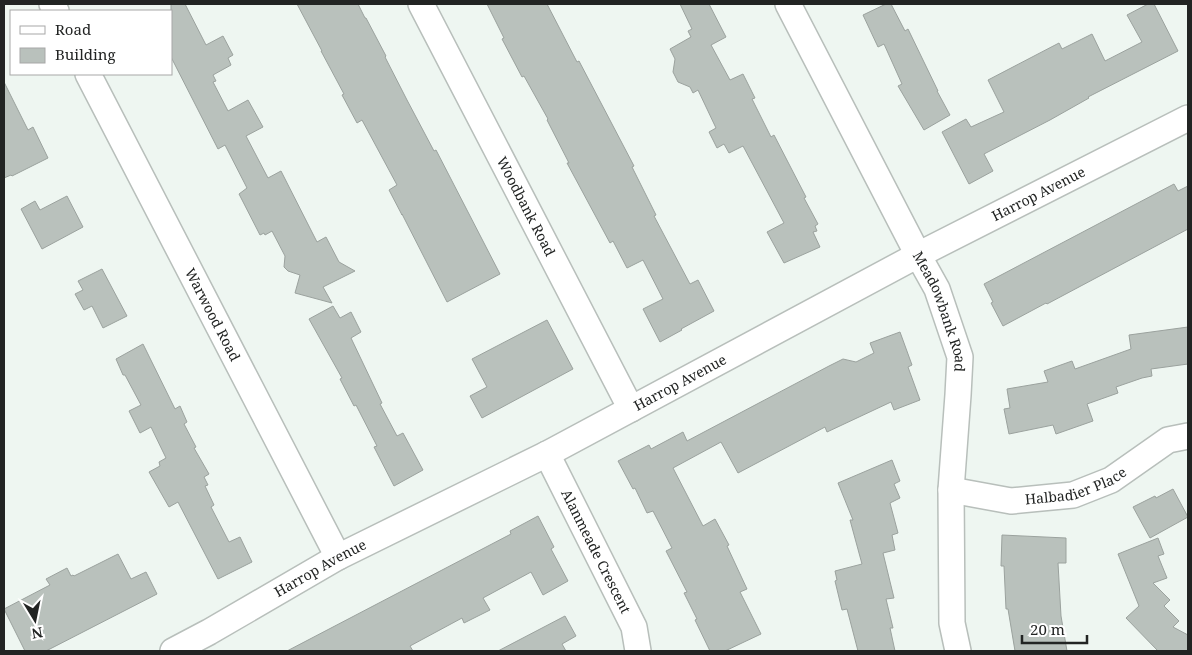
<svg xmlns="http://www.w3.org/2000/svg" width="1192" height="655" viewBox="0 0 1192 655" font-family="'Noto Serif',serif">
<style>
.building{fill:#b9c1bc;stroke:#9ba29e}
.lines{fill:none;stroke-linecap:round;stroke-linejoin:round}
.minor-casing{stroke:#b8bfbb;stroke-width:28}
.minor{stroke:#fff;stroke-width:25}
.labels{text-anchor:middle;stroke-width:5;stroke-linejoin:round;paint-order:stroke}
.street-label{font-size:14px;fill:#222423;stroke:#fff}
</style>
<rect width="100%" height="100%" fill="#eef6f1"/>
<!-- building -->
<path class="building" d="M 171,4 L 185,4 L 206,45 L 223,36 L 233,55 L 228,58 L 231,65 L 213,75 L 216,81 L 213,82 L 228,111 L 248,100 L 263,127 L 246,136 L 268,178 L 281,171 L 317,242 L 326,237 L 339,262 L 355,271 L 323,287 L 332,303 L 295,293 L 300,275 L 288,271 L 284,267 L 285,256 L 272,231 L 265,235 L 264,233 L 260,235 L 239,194 L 247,188 L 225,145 L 218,149 L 171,57 Z
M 297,4 L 358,4 L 365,18 L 366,18 L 386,56 L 385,57 L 407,100 L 434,151 L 436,150 L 500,274 L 447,302 L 402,214 L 402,215 L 389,190 L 397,185 L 362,120 L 357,123 L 342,95 L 344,94 L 321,51 L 322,51 Z
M 487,4 L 547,4 L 577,62 L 579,61 L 634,166 L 632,167 L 656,215 L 654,216 L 690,284 L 698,280 L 714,311 L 681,329 L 682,330 L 660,342 L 643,309 L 663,299 L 643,260 L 627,268 L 613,241 L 610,243 L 567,163 L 569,163 L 547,120 L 548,119 L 524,76 L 522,77 L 502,39 L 504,38 Z
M 680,4 L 709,4 L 726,37 L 711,45 L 730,80 L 743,74 L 755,98 L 752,99 L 771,137 L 774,135 L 806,197 L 804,198 L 818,224 L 815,226 L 817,231 L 813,232 L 820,247 L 784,263 L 767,232 L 784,223 L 743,146 L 729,153 L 724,144 L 717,148 L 709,132 L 716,128 L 698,90 L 693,93 L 690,87 L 678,82 L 673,72 L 675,59 L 670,49 L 691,37 L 688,31 L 692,29 Z
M 886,4 L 891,4 L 905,31 L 908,29 L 938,91 L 937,91 L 950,115 L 924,130 L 898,86 L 902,84 L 884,44 L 878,47 L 863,15 Z
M 1148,4 L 1154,4 L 1178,51 L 1088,97 L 1089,98 L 1050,120 L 984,154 L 993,171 L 969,184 L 942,132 L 966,119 L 971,127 L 1004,112 L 988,80 L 1059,43 L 1062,49 L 1092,34 L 1105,61 L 1142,42 L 1127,15 Z
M 4,82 L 28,130 L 33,127 L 48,158 L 12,176 L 11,175 L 4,178 Z
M 1174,184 L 1178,191 L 1188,186 L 1188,229 L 1047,304 L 1046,303 L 1003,326 L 991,303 L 993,302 L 984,284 Z
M 67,196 L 83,227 L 42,249 L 21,209 L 35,201 L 40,210 Z
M 102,269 L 127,316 L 103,328 L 92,306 L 84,310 L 75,294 L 83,290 L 78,281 Z
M 333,306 L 340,318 L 351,312 L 361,332 L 351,338 L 382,403 L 380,404 L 397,436 L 403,433 L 423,470 L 394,486 L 374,447 L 377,446 L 356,405 L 354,406 L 340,379 L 342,378 L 309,319 Z
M 547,320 L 573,369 L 482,418 L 470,396 L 487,387 L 472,359 Z
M 1188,327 L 1188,364 L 1151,369 L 1152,376 L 1142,378 L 1116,387 L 1118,393 L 1087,404 L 1093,421 L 1056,434 L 1053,425 L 1009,434 L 1004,409 L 1010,408 L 1007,389 L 1048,382 L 1044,371 L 1072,361 L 1075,369 L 1131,349 L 1129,335 Z
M 900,332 L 912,365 L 908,367 L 920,400 L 894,410 L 891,402 L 827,432 L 825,427 L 738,473 L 721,442 L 673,468 L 703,526 L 715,519 L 729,545 L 727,546 L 747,589 L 740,592 L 761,634 L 725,651 L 710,651 L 695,620 L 697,619 L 684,593 L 687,592 L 666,551 L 672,548 L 653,511 L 647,513 L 635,488 L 633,489 L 618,461 L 649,445 L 651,449 L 683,432 L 687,441 L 829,366 L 843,359 L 856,362 L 874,353 L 870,343 Z
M 143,344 L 175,409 L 180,406 L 187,422 L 184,424 L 196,447 L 194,448 L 209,474 L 204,477 L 208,485 L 205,486 L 214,505 L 211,507 L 229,542 L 240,537 L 252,562 L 218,579 L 178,502 L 169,507 L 149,472 L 160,466 L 159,462 L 166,458 L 151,427 L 140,433 L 129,411 L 141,405 L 125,375 L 123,375 L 116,359 Z
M 892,460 L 900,481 L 894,484 L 900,498 L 890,503 L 898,533 L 892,535 L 895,550 L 883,553 L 894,598 L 886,599 L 893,628 L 890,628 L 895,651 L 858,651 L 847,609 L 842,610 L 835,581 L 837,580 L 835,571 L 862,564 L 850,520 L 853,520 L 838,483 Z
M 1173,489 L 1188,517 L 1150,538 L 1133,507 L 1155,496 L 1156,498 Z
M 538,516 L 554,547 L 551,549 L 568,581 L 543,595 L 531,572 L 483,598 L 490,610 L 464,623 L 462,618 L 410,646 L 413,651 L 287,651 L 511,534 L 510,531 Z
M 1002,535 L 1066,538 L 1066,563 L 1058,563 L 1061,616 L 1067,651 L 1015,651 L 1008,609 L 1006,609 L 1004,566 L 1001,566 Z
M 1158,538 L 1164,554 L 1158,556 L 1167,578 L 1153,583 L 1170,600 L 1164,606 L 1179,621 L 1173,627 L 1188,635 L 1188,651 L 1158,651 L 1126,618 L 1139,606 L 1118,554 Z
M 118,554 L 131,579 L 146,572 L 157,594 L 46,651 L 25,651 L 4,609 L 50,585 L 46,579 L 67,568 L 71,576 L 73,575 L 74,576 Z
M 565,616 L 576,636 L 562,644 L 566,651 L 498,651 Z"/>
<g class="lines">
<defs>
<g id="minor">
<path d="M 52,4 L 56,11"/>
<path id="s1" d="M 421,4 L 631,409"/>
<path id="s2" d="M 788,4 L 918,255 L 937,289 L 960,357 L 958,395 L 951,490 L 952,623 L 958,651"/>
<path id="s3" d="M 88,74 L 338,557"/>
<path id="s4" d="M 547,454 L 634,627 L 638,651"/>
<path id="s5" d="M 951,490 L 1011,501 L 1073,495 L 1111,480 L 1168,440 L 1188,436"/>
<path id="s6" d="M 173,651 L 209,632 L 338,557 L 547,454 L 918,255 L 1188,118"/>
</g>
</defs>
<!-- minor casing -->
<use href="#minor" class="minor-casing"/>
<!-- minor -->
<use href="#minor" class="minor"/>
</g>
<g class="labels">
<!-- street labels -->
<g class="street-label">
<text dy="5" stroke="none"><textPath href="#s6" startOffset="979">Harrop Avenue</textPath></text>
<text dy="5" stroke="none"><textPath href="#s1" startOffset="228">Woodbank Road</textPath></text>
<text dy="5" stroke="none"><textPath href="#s2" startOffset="344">Meadowbank Road</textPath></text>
<text dy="5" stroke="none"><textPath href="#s3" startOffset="271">Warwood Road</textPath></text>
<text dy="5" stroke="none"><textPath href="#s6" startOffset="574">Harrop Avenue</textPath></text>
<text dy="5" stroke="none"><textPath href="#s5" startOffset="128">Halbadier Place</textPath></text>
<text dy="5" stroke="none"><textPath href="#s4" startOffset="109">Alanmeade Crescent</textPath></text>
<text dy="5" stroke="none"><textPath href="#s6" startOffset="169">Harrop Avenue</textPath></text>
</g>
</g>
<!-- border -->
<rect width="1192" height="655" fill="none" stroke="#222423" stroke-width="10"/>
<!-- legend -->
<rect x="10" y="10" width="162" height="65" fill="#ffffff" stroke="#a7a7a7"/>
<rect x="20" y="26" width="25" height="8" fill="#ffffff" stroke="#a7a7a7"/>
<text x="55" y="35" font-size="15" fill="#222423">Road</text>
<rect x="20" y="48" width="25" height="15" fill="#b9c1bc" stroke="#a7a7a7"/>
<text x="55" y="60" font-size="15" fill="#222423">Building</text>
<!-- north arrow -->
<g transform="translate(35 620) rotate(170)" stroke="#ffffff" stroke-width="4" paint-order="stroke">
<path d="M0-4L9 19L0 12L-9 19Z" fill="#222423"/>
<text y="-8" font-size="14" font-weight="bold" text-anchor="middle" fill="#222423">N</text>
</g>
<!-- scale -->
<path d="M1022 635v8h65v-8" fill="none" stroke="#222423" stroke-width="2.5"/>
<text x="1030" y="635" font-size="15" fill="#222423" stroke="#ffffff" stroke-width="4" paint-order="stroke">20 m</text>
</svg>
